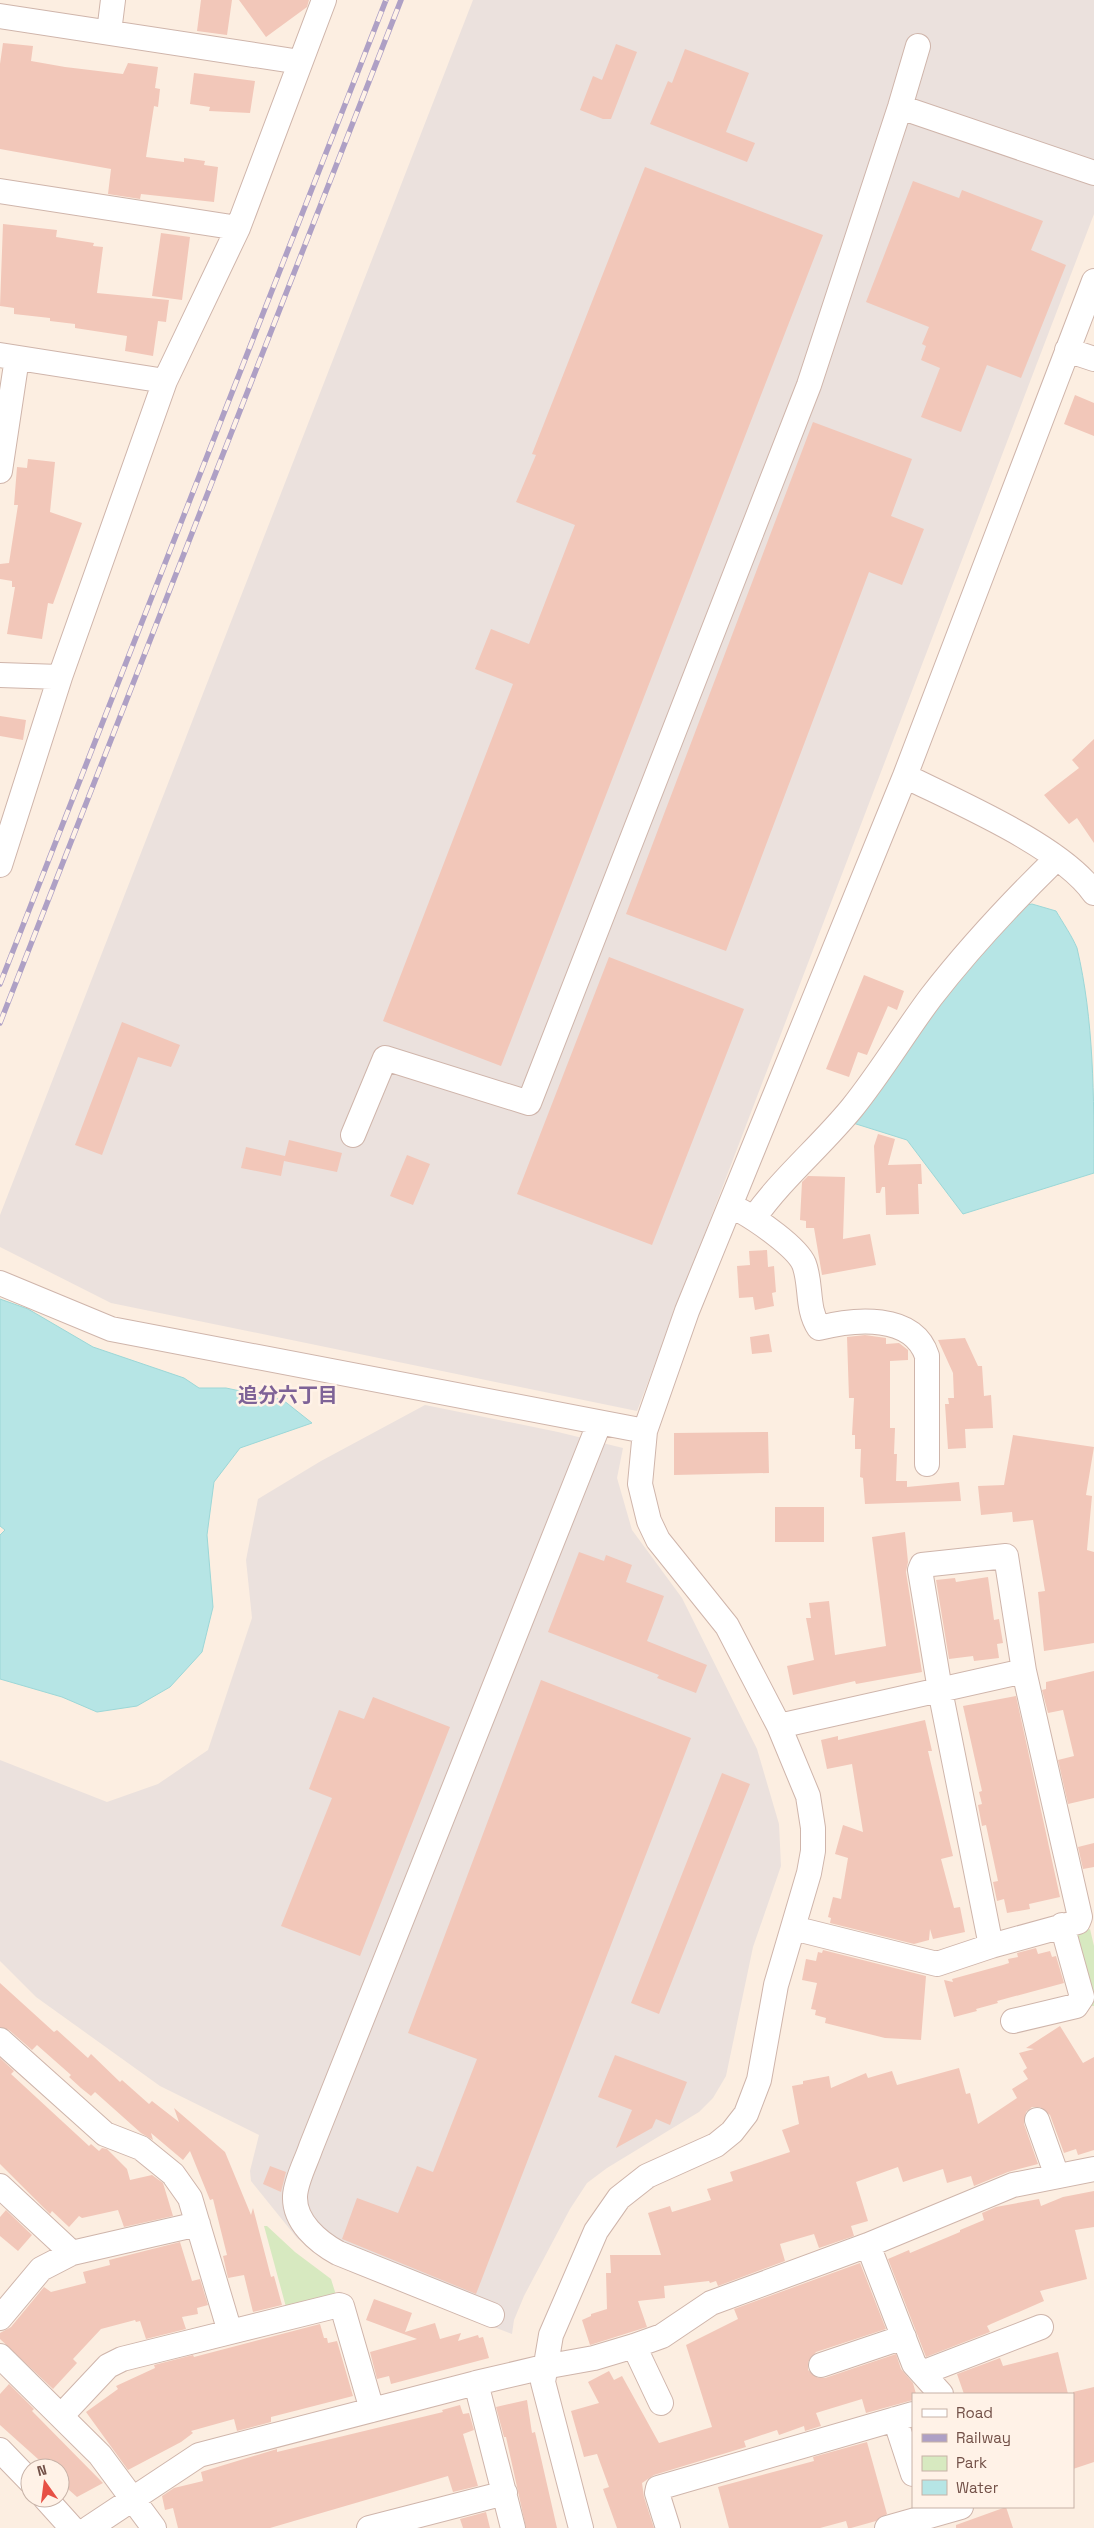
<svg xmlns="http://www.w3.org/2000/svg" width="1094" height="2528" viewBox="0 0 1094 2528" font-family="'Space Grotesk','Noto Sans JP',sans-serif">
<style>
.industrial{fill:#ebe1dd}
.green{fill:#d7e9c0}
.water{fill:#b6e5e5;stroke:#9cd7d7}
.building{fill:#f2c7b9}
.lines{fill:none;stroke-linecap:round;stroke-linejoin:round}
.minor-casing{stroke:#cfb5ab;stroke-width:26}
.minor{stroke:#fff;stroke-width:24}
.rail-casing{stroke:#aea0c5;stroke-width:5.5}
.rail{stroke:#fff2e7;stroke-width:4;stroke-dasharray:11;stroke-linecap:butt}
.labels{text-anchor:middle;stroke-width:5;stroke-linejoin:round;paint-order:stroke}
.neighbourhood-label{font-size:20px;font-weight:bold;fill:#7e6397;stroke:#fff2e7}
</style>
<rect width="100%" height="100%" fill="#fceee1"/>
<!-- industrial -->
<path class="industrial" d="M 473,0 L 1094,0 L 1094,214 L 637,1411 L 111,1303 L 0,1247 L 0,1215 Z
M 425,1405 L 558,1432 L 623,1448 L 617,1478 L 632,1530 L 682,1598 L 757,1749 L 779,1824 L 781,1866 L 753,1947 L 726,2076 L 713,2098 L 699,2112 L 607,2168 L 587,2183 L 570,2209 L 524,2296 L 514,2320 L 512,2334 L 353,2273 L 324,2259 L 297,2238 L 251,2181 L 250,2171 L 259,2135 L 160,2086 L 36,1997 L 0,1961 L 0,1760 L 107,1802 L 158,1784 L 208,1750 L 252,1618 L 246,1560 L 258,1499 L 321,1461 Z"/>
<!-- green -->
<path class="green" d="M 1090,1929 L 1094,1946 L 1094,2006 L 1092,2006 L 1073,1934 Z
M 264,2226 L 267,2226 L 295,2252 L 331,2279 L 336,2295 L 286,2307 Z"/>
<!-- water -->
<path class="water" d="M 1032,904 L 1056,911 C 1063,923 1072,936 1077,948 C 1094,1020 1094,1097 1094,1173 L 963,1214 L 907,1140 L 853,1123 L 962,973 L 1016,907 Z
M 0,1299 L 28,1309 L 93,1347 L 184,1378 L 199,1388 L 226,1388 L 283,1400 L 312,1423 L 240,1448 L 214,1482 L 207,1535 L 213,1607 L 202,1652 L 170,1687 L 137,1706 L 97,1712 L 62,1697 L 0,1679 L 0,1535 L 5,1530 L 0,1526 Z"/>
<!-- building -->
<path class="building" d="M 201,0 L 232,0 L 227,35 L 197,31 Z
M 239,0 L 309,0 L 307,7 L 266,37 Z
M 3,43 L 33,46 L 31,61 L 65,67 L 123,74 L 128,63 L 158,67 L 155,88 L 160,89 L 158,107 L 154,106 L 146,157 L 184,162 L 184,158 L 205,161 L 204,165 L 218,167 L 214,202 L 141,194 L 140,199 L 108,194 L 111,169 L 0,149 L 0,64 Z
M 616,44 L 637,52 L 611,119 L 603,119 L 580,110 L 593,76 L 602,80 Z
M 685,49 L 749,73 L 726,132 L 755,143 L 747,162 L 650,124 L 668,81 L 672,83 Z
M 194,73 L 255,81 L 250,113 L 209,111 L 210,107 L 190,104 Z
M 645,167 L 823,235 L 501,1066 L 383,1021 L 513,684 L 475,669 L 491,629 L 529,644 L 575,525 L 516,502 L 536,455 L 532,454 Z
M 913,181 L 959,198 L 962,190 L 1043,221 L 1031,250 L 1066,265 L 1021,378 L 987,365 L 961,432 L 921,417 L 940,368 L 921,360 L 926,346 L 922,344 L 929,327 L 866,302 Z
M 3,224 L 57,230 L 56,237 L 94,243 L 93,246 L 103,247 L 97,293 L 169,300 L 166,322 L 158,321 L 153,356 L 125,351 L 127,336 L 75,328 L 75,324 L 50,321 L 50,318 L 14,314 L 14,308 L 0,306 Z
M 161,233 L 190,237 L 182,300 L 152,296 Z
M 1075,395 L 1094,403 L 1094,436 L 1064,424 Z
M 813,422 L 912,459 L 891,516 L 924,529 L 902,585 L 869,572 L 726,951 L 626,914 Z
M 28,459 L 55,462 L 50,512 L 82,523 L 53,604 L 48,603 L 42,639 L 7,634 L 15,587 L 12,587 L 12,581 L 0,579 L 0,564 L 9,563 L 18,505 L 14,505 L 17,467 L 27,468 Z
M 0,716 L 26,720 L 23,740 L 0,736 Z
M 1094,739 L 1094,843 L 1077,818 L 1069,824 L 1044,795 L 1079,768 L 1072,760 Z
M 609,957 L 744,1009 L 652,1245 L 517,1194 Z
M 864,975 L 904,991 L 897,1010 L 888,1006 L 867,1055 L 858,1052 L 849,1077 L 826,1069 Z
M 122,1022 L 180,1045 L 171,1067 L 138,1057 L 102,1155 L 75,1145 Z
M 878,1134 L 895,1139 L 888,1165 L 921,1164 L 922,1184 L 918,1184 L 919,1214 L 886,1215 L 885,1187 L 882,1187 L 880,1193 L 876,1193 L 874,1146 Z
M 289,1140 L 342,1153 L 337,1172 L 284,1161 L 281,1176 L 241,1168 L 246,1147 L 285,1156 L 284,1160 Z
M 407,1155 L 430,1164 L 413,1205 L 390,1196 Z
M 808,1176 L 845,1177 L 843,1239 L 870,1234 L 876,1265 L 822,1275 L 814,1228 L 806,1228 L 806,1221 L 800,1220 L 802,1182 Z
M 767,1250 L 768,1267 L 774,1266 L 776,1292 L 772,1293 L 774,1306 L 755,1310 L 753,1297 L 739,1298 L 737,1266 L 750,1265 L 749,1251 Z
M 769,1334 L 772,1352 L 752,1354 L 750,1337 Z
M 865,1335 L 886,1338 L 886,1344 L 899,1343 L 908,1350 L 908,1360 L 890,1361 L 890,1428 L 895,1428 L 894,1454 L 897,1454 L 896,1481 L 907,1481 L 907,1487 L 959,1482 L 961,1501 L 865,1504 L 863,1478 L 860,1477 L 861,1449 L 855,1449 L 855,1435 L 852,1435 L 854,1398 L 849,1398 L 847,1337 Z
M 965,1338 L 978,1366 L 982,1366 L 984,1396 L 991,1395 L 993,1428 L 965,1429 L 966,1448 L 948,1449 L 945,1404 L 949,1404 L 948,1398 L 954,1398 L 953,1373 L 938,1340 Z
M 768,1432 L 769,1473 L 674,1475 L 674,1433 Z
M 1013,1435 L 1094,1447 L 1086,1495 L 1092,1496 L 1087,1550 L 1094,1552 L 1094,1643 L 1044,1651 L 1038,1592 L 1045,1591 L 1033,1520 L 1013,1522 L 1012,1512 L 981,1515 L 978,1486 L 1004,1485 Z
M 775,1507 L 824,1507 L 824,1542 L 775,1542 Z
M 905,1532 L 908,1562 L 906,1572 L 922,1672 L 856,1684 L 855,1681 L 793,1695 L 787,1666 L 814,1660 L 806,1618 L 811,1618 L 809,1603 L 829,1601 L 835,1655 L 886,1646 L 872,1537 Z
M 579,1552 L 604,1561 L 606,1555 L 632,1565 L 626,1582 L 664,1596 L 647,1641 L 707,1665 L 696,1693 L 657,1678 L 659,1675 L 548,1632 Z
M 988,1577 L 994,1620 L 999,1619 L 1003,1643 L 997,1644 L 999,1658 L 974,1661 L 973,1656 L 949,1659 L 936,1580 L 955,1578 L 956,1582 Z
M 1094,1671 L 1094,1798 L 1068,1804 L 1058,1760 L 1074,1756 L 1063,1710 L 1048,1713 L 1042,1690 L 1046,1689 L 1046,1682 Z
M 541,1680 L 691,1738 L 476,2294 L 342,2239 L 357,2198 L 398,2213 L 417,2166 L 433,2172 L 477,2059 L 408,2033 Z
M 1016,1696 L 1060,1897 L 1029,1904 L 1030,1909 L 1007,1913 L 1004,1899 L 997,1901 L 993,1882 L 998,1881 L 986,1825 L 982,1826 L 978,1805 L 982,1804 L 979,1792 L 982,1791 L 963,1706 Z
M 373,1697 L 450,1727 L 360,1956 L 281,1926 L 332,1798 L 309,1789 L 339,1710 L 364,1719 Z
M 925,1720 L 932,1751 L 928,1751 L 953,1856 L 941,1859 L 954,1908 L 960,1907 L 965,1932 L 933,1939 L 930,1929 L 929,1940 L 914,1944 L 830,1923 L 831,1918 L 828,1917 L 833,1897 L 841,1899 L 848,1858 L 835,1854 L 843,1825 L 863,1832 L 852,1764 L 827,1769 L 821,1740 L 838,1736 L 838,1740 Z
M 722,1773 L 750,1784 L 659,2014 L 631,2003 Z
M 1094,1843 L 1094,1867 L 1083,1869 L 1078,1847 Z
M 1036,1948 L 1038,1954 L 1050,1951 L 1052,1957 L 1056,1956 L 1064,1983 L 997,2001 L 998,2003 L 976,2009 L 977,2011 L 954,2017 L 944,1980 L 953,1982 L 952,1979 L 1003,1965 L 1009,1963 L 1008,1959 L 1018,1957 L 1017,1953 Z
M 823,1950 L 926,1976 L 921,2040 L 885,2038 L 825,2023 L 826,2018 L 815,2015 L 816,2010 L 811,2009 L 817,1983 L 802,1980 L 806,1959 L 816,1961 L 818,1952 L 822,1953 Z
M 0,1983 L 54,2032 L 57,2030 L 88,2058 L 91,2054 L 120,2082 L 122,2080 L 149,2104 L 152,2101 L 179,2122 L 174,2108 L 225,2152 L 251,2215 L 253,2208 L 271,2277 L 274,2276 L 282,2305 L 253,2312 L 244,2275 L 228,2278 L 223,2256 L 227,2255 L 213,2199 L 210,2200 L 190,2151 L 183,2160 L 151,2133 L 153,2140 L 141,2133 L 95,2092 L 91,2096 L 81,2088 L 69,2077 L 71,2075 L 37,2045 L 32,2050 L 9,2030 L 0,2027 Z
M 1060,2026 L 1083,2063 L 1094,2057 L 1094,2150 L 1078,2155 L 1076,2149 L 1064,2153 L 1050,2115 L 1040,2107 L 1032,2107 L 1026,2112 L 1024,2124 L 1038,2164 L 1008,2172 L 974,2186 L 971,2176 L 947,2183 L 943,2169 L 903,2182 L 898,2167 L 856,2182 L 868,2221 L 851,2226 L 854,2236 L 819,2248 L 814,2234 L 780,2244 L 785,2261 L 718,2286 L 716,2281 L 710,2283 L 709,2281 L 664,2286 L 665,2298 L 638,2301 L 647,2327 L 590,2345 L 582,2320 L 591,2316 L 591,2314 L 607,2309 L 606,2273 L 611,2273 L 610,2255 L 661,2255 L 648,2213 L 670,2206 L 672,2212 L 711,2200 L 707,2189 L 733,2181 L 730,2172 L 790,2152 L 782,2130 L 799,2124 L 792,2086 L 803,2084 L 803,2081 L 829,2076 L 831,2088 L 866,2073 L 868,2078 L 892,2071 L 897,2085 L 959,2068 L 966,2094 L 970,2093 L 978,2124 L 1017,2098 L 1012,2089 L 1028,2079 L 1023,2071 L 1027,2068 L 1019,2053 L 1034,2049 L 1026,2048 Z
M 615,2055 L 687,2082 L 670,2125 L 656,2119 L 652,2128 L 616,2148 L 632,2110 L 598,2097 Z
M 0,2058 L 14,2071 L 11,2074 L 89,2146 L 91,2144 L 99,2151 L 102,2148 L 107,2149 L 127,2169 L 130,2180 L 152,2175 L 163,2183 L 173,2216 L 124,2227 L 118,2210 L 82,2218 L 79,2216 L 69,2227 L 52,2211 L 50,2214 L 0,2164 Z
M 270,2166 L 286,2172 L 281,2192 L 263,2184 Z
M 1094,2191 L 1094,2227 L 1075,2230 L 1087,2279 L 1040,2291 L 1044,2301 L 991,2324 L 987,2326 L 990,2332 L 926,2357 L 888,2259 L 909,2250 L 910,2253 L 960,2232 L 960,2230 L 984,2220 L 982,2213 L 996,2207 L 1039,2199 L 1041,2206 L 1063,2197 Z
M 6,2210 L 32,2235 L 18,2251 L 0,2236 L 0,2217 Z
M 180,2242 L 192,2281 L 200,2279 L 208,2305 L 197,2308 L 198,2314 L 182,2317 L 186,2329 L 146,2339 L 140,2321 L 136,2322 L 135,2320 L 101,2329 L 73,2359 L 77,2363 L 53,2389 L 0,2339 L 0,2333 L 11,2327 L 44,2287 L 51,2292 L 86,2283 L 83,2272 L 110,2265 L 109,2260 Z
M 860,2263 L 886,2329 L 816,2352 L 808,2362 L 808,2370 L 818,2378 L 825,2378 L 896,2354 L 901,2369 L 913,2383 L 916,2394 L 913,2394 L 913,2400 L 866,2413 L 862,2399 L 816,2413 L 821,2426 L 805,2431 L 804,2426 L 779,2435 L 777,2430 L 744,2441 L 746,2447 L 654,2475 L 642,2483 L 644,2497 L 654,2528 L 617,2528 L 603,2489 L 609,2487 L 597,2454 L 584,2457 L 571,2411 L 599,2403 L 588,2382 L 609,2371 L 614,2380 L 622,2376 L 659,2443 L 712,2427 L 686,2345 L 738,2319 L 734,2309 Z
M 374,2299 L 412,2313 L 405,2332 L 435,2323 L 440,2339 L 461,2333 L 458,2341 L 478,2335 L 479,2338 L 483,2337 L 489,2358 L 391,2384 L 389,2376 L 377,2379 L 370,2352 L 417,2339 L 366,2320 Z
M 320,2324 L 324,2338 L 327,2338 L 328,2343 L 337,2341 L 353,2396 L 271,2417 L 271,2422 L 237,2431 L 234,2419 L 191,2431 L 193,2433 L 181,2442 L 128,2470 L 86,2412 L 118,2389 L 116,2386 L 155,2368 L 154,2365 L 193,2355 L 194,2357 Z
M 1058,2352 L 1068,2394 L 964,2394 L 957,2374 L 1000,2358 L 1003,2366 Z
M 9,2384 L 34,2409 L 32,2411 L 103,2483 L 77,2497 L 60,2482 L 60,2468 L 48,2468 L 0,2425 L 0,2394 Z
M 1094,2387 L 1094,2462 L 1073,2469 L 1073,2392 Z
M 527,2400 L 532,2433 L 535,2432 L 557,2528 L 526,2528 L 506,2437 L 504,2437 L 496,2407 Z
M 460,2405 L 463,2414 L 469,2413 L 474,2430 L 463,2434 L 478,2486 L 453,2492 L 448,2476 L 270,2528 L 178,2528 L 173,2508 L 165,2510 L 162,2496 L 174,2488 L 203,2481 L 201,2472 L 277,2449 L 277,2452 L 443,2412 L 442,2410 Z
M 867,2442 L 887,2514 L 876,2521 L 851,2528 L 848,2528 L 846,2521 L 820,2528 L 729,2528 L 718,2487 L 814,2461 L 813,2457 Z
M 1006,2507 L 1013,2528 L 956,2528 L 956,2525 Z
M 486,2512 L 490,2528 L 463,2528 L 460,2519 Z"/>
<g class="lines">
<defs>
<path id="minor" d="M 0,16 L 300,62
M 109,32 L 113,0
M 900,107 L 1094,173
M 0,191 L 238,228
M 1067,350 L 1094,359
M 0,355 L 165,381
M 0,471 L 17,358
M 0,675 L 60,677
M 905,776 C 957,802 1061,846 1094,893
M 0,865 L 60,677 L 165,381 L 238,228 L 324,0
M 353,1135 L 385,1058 L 529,1103 L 809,385 L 900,107 L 918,46
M 741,1211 C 757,1220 797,1247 804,1264 C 812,1285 806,1308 819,1328 C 854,1319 913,1313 927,1356 L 927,1464
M 754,1218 C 782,1178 821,1146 852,1108 C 881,1072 904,1033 931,997 C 969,948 1012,902 1056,859
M 0,1283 L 111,1329 L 645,1431
M 779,1726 L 1024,1671
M 793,1928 L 937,1964 L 991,1946 L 1078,1922 L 1080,1917 L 1024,1671 L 1006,1556 L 922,1565 L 920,1570 L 940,1690 L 991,1946
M 1013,2021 L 1076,2006 L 1082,1997 L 1062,1925
M 0,2040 L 105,2134 L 141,2148 L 173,2174 L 190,2198 L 230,2332
M 1037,2120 L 1057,2176
M 0,2186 L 72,2253
M 868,2245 L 914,2364 L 941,2394
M 492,2315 L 338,2253 C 318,2242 294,2222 295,2196 C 296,2180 306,2162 311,2147 L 599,1424
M 0,2318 L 41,2269 L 72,2253 L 198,2224
M 634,2346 L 661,2403
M 0,2356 L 100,2455 L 154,2528
M 821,2365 L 904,2337
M 922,2373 L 1041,2327
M 476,2383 L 513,2528
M 62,2415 L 108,2366 L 122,2359 L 339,2305 L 342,2306 L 372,2410
M 895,2419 L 913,2474
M 0,2450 L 30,2481
M 45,2498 L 72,2528
M 89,2528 L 199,2455 L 476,2383 L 544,2367 L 594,2358 L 634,2346 L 662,2336 L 711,2303 L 868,2245 L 1013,2185 L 1094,2169
M 369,2528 L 505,2493
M 581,2528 L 543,2382 L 551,2335 L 596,2231 L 619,2198 L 647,2176 L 716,2145 L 732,2132 L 746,2114 L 759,2080 L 776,1985 L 809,1873 L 813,1851 L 813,1828 L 808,1796 L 779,1726 L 727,1626 L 658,1540 L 649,1521 L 640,1484 L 645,1431 L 687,1311 L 905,776 L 1094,281
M 668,2528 L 657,2493 L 658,2488 L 913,2414
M 887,2528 L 961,2507"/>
</defs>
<!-- minor casing -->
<use href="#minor" class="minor-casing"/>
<!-- minor -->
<use href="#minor" class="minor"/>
<defs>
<path id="rail" d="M 0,984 L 386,0
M 0,1023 L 401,0"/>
</defs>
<!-- rail casing -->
<use href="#rail" class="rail-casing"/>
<!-- rail -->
<use href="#rail" class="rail"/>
</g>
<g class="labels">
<!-- neighbourhood labels -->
<g class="neighbourhood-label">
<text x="288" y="1402">追分六丁目</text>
</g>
</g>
<!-- legend -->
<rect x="912" y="2393" width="162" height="115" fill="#fff2e7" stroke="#c7b2a7"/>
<rect x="922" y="2409" width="25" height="8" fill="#ffffff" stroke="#c7b2a7"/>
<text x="956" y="2418" font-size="15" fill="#735148">Road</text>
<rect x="922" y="2434" width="25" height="8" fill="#aea0c5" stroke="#c7b2a7"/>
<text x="956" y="2443" font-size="15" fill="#735148">Railway</text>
<rect x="922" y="2456" width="25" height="15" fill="#d7e9c0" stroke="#c7b2a7"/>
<text x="956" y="2468" font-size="15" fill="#735148">Park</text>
<rect x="922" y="2480" width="25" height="15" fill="#b6e5e5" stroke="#c7b2a7"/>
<text x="956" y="2493" font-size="15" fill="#735148">Water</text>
<!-- north arrow -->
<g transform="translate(45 2483) rotate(346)"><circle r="24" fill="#fff2e7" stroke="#c7b2a7"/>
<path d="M0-4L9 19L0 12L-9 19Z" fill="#e75045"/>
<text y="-8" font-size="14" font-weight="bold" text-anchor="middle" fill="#735148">N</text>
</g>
</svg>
